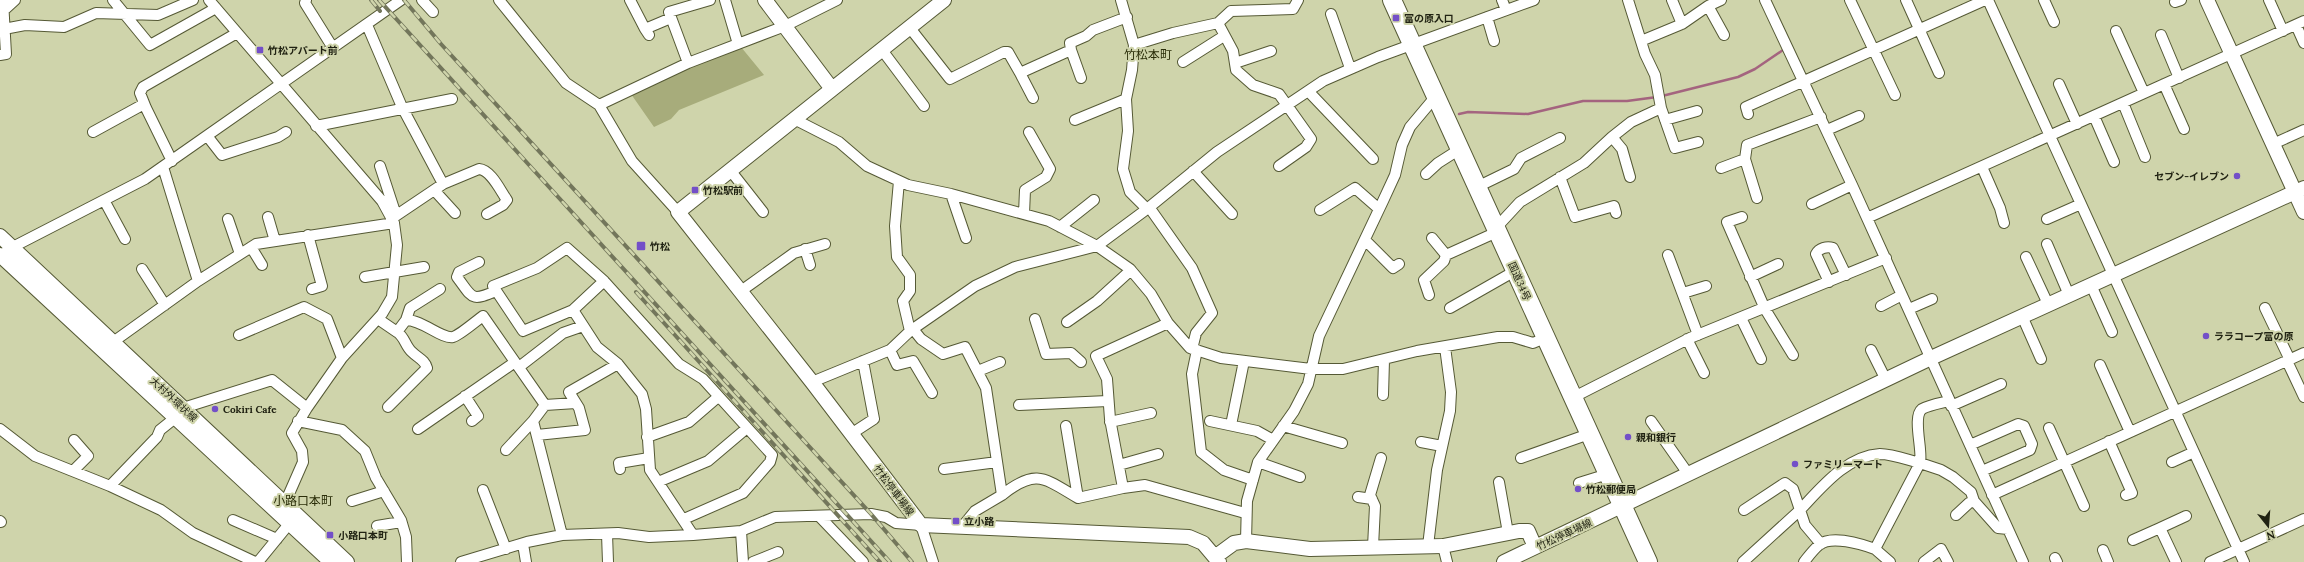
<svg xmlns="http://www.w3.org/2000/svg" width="2304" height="562" viewBox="0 0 2304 562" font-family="Lora,'Noto Sans JP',serif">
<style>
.green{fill:#a7ac7b}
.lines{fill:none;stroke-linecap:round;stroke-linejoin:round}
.stream{stroke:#a4647f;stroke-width:2.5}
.street-casing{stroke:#555935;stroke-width:12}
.secondary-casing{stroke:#555935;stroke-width:16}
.highway-casing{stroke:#555935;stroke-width:20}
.street{stroke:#fff;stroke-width:10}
.secondary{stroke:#fff;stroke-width:14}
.highway{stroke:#fff;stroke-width:18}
.rail-casing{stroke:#73765b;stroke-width:4}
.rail{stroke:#cfd4ab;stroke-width:2.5;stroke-dasharray:8;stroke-linecap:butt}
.poi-dot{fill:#734fc8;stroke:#cfd4ab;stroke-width:1.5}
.labels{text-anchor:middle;stroke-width:4;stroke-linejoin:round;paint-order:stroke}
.poi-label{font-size:10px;font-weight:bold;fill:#202212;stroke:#cfd4ab;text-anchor:start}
.street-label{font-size:10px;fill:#202212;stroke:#cfd4ab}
.quarter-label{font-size:12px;fill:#2b2e09;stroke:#cfd4ab}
</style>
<rect width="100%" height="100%" fill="#cfd4ab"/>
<!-- green -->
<path class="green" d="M 741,47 L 764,75 L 679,110 L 671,119 L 654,127 L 631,94 L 641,86 Z"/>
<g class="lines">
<!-- stream -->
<path class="stream" d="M 1662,96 L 1738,77 L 1755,69 L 1783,50
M 1459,114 L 1468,112 L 1528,114 L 1583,101 L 1627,101 L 1657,97"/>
<defs>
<path id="street" d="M 113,0 L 150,45 L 216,8
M 209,0 L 382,201 L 394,223 L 397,245 L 392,297 L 382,314 L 342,358 L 307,408 L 292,433 L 302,451 L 303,462 L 285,503
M 306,0 L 305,3 L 333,48
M 422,0 L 433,12
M 499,0 L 566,83 L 599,105 L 632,161 L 678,212
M 630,0 L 645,29
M 725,0 L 738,44
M 1121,0 L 1134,45 L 1132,70 L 1126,99 L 1128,131 L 1123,169 L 1130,192 L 1147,209
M 1502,0 L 1506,10
M 1628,0 L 1645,54 L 1655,75 L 1661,108 L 1675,148 L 1698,142
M 1721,0 L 1708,6 L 1724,35
M 1765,0 L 1852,185 L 2023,562
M 1850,0 L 1895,95
M 1906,0 L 1939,73
M 1988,0 L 2244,562
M 2044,0 L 2054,22
M 2269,0 L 2283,31
M 2175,2 L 2181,0
M 3,11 L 15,0
M 1331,14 L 1350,68
M 1487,17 L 1494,41
M 1218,23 L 1233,51 L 1236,70 L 1253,85 L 1279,94 L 1311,139 L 1306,147 L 1279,166
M 1682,24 L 1708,6
M 367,25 L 402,107 L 443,184
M 2296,25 L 2304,43
M 910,28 L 950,79 L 1004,52 L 1008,52 L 1020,73
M 4,29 L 25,25 L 64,27 L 96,13 L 158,15 L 193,0
M 2116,31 L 2144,93
M 649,35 L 645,29 L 671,18
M 2161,35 L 2179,78
M 1641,41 L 1682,24 L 1672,0
M 1134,45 L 1173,33 L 1218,23 L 1231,11 L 1293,9 L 1298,0
M 882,50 L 924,106
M 1071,50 L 1081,78
M 0,55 L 6,54 L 3,0
M 1183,62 L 1224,36
M 688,63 L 669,12 L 710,0
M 1235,63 L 1271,51
M 2059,84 L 2077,124
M 2164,84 L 2184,129
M 1308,91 L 1373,159
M 1033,98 L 1020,73 L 1071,50 L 1070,43 L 1086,36 L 1093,30 L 1127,17
M 2123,103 L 2145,157
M 599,105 L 688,63 L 785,26 L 837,0
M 1748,114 L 1746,107 L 1985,0
M 2094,116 L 2114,162
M 794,119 L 839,142 L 867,166 L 908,185 L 951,194 L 1049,221 L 1097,246 L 1130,269 L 1151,294 L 1168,323 L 1190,348 L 1221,358 L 1311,369 L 1343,369 L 1417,351 L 1498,337 L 1513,337 L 1533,343 L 1545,338
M 1075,120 L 1126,99
M 1665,120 L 1697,111
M 316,126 L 452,99
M 1827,130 L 1859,116
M 93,132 L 144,104
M 208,137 L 222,155 L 278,137 L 286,132
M 1612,137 L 1622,149 L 1630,177
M 2273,144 L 2304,130
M 172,161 L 146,108 L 140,93 L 143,87 L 237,33
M 380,166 L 396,215
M 163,167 L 198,281
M 1982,167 L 2000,208 L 2004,223
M 1721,168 L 1745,159
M 730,170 L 763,212
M 1193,171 L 1232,214
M 1426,174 L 1438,163 L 1460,149
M 1560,177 L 1575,217 L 1614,206 L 1616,213
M 899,181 L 895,226 L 897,257 L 910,275 L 910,291 L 903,301 L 910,331
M 1477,187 L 1514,169 L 1521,158 L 1560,138
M 434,190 L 455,213
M 951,194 L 966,238
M 1757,198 L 1745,159 L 1747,145 L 1821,117
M 104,200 L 125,239
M 1812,204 L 1852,185
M 1149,207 L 1192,268 L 1212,313 L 1196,333 L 1192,349
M 1320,210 L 1355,188 L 1379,209
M 1024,214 L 1025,190 L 1046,177 L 1050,169 L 1029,132
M 268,217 L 275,241
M 1742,217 L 1727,222 L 1765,309 L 1793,355
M 1867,218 L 2304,21
M 228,219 L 240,254
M 391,219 L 443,184 L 479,169 C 491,170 500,190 507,200 L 503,205 L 487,214
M 2047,219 L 2081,204
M 1060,227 L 1094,200
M 1495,229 L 1520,202 L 1584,163 L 1612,137 L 1631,122 L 1661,108
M 308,235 L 322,286 L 312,289
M 1432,238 L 1446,255 L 1497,232
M 1365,240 L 1393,268 L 1399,264
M 2047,244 L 2069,295
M 251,247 L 262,265
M 805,249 L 810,265
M 7,250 L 145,179 L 401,0
M 1668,255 L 1698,335
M 2026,257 L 2048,304
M 479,262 L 459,272 L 457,277 C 473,298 470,302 496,291
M 142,269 L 165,305
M 365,277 L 424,267
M 1750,277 L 1778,264
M 604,281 L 573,310 L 523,331 L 493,286 L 537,268 L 567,248 L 604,281 L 679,364 L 703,379 L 772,455 L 770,462 L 743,493 L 684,519
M 1829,282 L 1816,254 C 1819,248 1827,246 1833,248 L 1846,275
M 2091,285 L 2112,332
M 741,291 L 794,253 L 825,244
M 1683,293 L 1706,286
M 1429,295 L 1424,280 L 1444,261 L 1446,255
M 1881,306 L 1902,295
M 1450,308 L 1515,271
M 2265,308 L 2290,360
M 1909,309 L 1932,299
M 573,310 L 597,347 L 618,364 L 642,394 L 646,409 L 650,470 L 693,535
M 2022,316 L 2041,359
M 1741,318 L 1761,359
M 378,319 L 397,332 L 406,320 C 423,320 441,339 453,337 C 460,335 476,321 483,316 L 545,405 L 533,421 L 562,535
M 1035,319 L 1046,354 L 1071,353 L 1081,362
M 406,320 L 410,308 L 440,289
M 1067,322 L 1097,301 L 1131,270
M 913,329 L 921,339 L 943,354 L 965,347 L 986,388 L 1002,495 L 975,511 L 962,527
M 239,335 L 304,307 L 327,319 L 342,358
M 1687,339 L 1704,373
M 113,342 L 198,281 L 256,244 L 394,223
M 890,350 L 897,365 L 913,361 L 932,393
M 1197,350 L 1192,374 L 1201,452 L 1224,470 L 1253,480
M 1871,350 L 1886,380
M 2287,361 L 2304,397
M 2100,365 L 2130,432
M 519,367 L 563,333 L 583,326
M 978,371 L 1000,362
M 812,382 L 890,350 L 910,331 L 975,286 L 1015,267 L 1097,246 L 1147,209 L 1217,152 L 1323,81 L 1378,57 L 1534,0
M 1383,395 L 1384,360
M 465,396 L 478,416 L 472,421
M 1572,398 L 1690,338 L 1886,258
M 545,405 L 576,403
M 1019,405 L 1108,401
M 1951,406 L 2001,384
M 388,407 L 427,368 C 425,360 418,358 412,352 C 405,346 405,337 397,332
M 183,408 L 272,380 L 307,408
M 298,421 L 342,430 L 365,451 L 376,478 L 401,520 L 406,537 L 407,562
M 1210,421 L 1257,431 L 1273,440
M 1651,421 L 1689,475
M 1110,422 L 1151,413
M 1231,425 L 1244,361
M 1066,426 L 1078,498
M 1283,426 L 1342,443
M 2049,428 L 2084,506
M 0,429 L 35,456 L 110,486 L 161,510 L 193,533 L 255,562
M 418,429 L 515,362
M 851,434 L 874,419 L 863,361
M 537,435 L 585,430 L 579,408 L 569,392 L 618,364
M 647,437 L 689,422 L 718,397
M 2109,441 L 2132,493 L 2126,495
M 1421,442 L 1442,446
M 1970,445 L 2018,424 L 2024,426 L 2032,444 L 2030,450 L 1982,471
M 506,450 L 533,421
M 1521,458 L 1589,434
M 1258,462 L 1300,477
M 2172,462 L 2194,452
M 1119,465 L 1158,454
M 620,469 L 619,463 L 649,458
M 944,469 L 997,462
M 73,471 L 88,456 L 74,440
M 658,482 L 708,461 L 747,428
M 1499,482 L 1508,533
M 1579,483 L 1608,474
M 110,486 L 157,437 L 160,430 L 175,418
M 1123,488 L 1145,485 L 1245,513
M 483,490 L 506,549
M 1002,495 C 1036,468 1044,478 1078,498 L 1123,488 L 1110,419 L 1107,379 L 1096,356 L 1168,323
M 1992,495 L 2304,353
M 1358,497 L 1372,499
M 352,501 L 384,491
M 1956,515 L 1969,503 L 1974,501
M 819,516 L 863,562
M 233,520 L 277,539
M 0,521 L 1,522
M 377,526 L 401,522
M 2160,528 L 2186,516
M 741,531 L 743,562
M 607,534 L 608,562
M 2133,540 L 2160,528 L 2176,562
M 1246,541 L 1247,501 L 1258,462 L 1294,411 L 1308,384 L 1319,336 L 1383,201 L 1395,175 L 1402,145 L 1410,127 L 1436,96
M 523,544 L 526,562
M 1821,544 L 1805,525 L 1800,510 C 1821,488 1846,456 1880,454 C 1892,454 1908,460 1920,463 C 1923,450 1912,417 1922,409 C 1929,405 1941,403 1949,401
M 1428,546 L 1437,470 L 1450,411 L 1451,392 L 1445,347
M 1443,546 L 1447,562
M 1373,547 L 1375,506 L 1370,495 L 1381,458
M 1875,549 L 1890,562
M 2103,550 L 2108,562
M 2055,558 L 2057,562
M 258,562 L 289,524
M 461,562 L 527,542 L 562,535 L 618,533 L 649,537 L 693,535 L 741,531 L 775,517 L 871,514 L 886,517 L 896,523 L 921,525 L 933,562
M 753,562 L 778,552
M 1743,562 L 1800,510 L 1793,489 L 1785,483 L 1744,510
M 1804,562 C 1808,557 1813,550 1819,545 C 1831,535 1861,544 1875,549 L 1920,463 L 1941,470 L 1953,477 L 1971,492 L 1974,501 L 1998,528 L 2008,529
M 1924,562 L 1941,549 L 1948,562
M 2210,562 L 2304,519"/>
<path id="secondary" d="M 765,0 L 832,89
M 944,0 L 678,212 L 812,382 L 921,525 L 1189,537 L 1203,543 L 1219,562
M 2207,0 L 2304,212
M 0,236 L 347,562
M 0,255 L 331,562
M 1215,557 L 1234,543 L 1246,541 L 1310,549 L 1443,546 L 1519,531 L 1528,531 L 1535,547
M 1504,562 L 1931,358 L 2304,188"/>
<path id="highway" d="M 1392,0 L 1648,562"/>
</defs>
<!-- street casing -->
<use href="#street" class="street-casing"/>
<!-- secondary casing -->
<use href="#secondary" class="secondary-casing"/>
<!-- highway casing -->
<use href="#highway" class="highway-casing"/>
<!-- street -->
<use href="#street" class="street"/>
<!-- secondary -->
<use href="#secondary" class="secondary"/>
<!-- highway -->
<use href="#highway" class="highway"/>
<defs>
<path id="rail" d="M 371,0 L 380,11
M 379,0 L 890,562
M 404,0 L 441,44 L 871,514 L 912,562
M 636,292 L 880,562"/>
</defs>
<!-- rail casing -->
<use href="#rail" class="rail-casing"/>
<!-- rail -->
<use href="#rail" class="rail"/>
</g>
<!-- markers -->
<g class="poi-dot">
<rect x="1392" y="14" width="8" height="8" rx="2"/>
<rect x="256" y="46" width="8" height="8" rx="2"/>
<circle cx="2237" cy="176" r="4"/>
<rect x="691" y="186" width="8" height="8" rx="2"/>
<rect x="636" y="241" width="10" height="10" rx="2"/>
<circle cx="2206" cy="336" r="4"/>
<circle cx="215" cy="409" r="4"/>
<circle cx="1628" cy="437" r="4"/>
<circle cx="1795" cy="464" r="4"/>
<circle cx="1578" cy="489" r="4"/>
<rect x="952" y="517" width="8" height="8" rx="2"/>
<rect x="326" y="531" width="8" height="8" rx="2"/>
</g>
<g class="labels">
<!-- poi labels -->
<g class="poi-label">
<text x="1404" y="22">富の原入口</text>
<text x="268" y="54">竹松アパート前</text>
<text x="2229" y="180" text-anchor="end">セブン-イレブン</text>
<text x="703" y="194">竹松駅前</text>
<text x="650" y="250">竹松</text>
<text x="2214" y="340">ララコープ富の原</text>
<text x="223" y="413">Cokiri Cafe</text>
<text x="1636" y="441">親和銀行</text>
<text x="1803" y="468">ファミリーマート</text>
<text x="1586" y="493">竹松郵便局</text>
<text x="964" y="525">立小路</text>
<text x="338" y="539">小路口本町</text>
</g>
<!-- street labels -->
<g class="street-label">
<text transform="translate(1520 281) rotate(66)" y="4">国道34号</text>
<text transform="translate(174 399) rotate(43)" y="4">大村外環状線</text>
<text transform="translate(894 490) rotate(53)" y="4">竹松停車場線</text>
<text transform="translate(1564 534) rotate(-25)" y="4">竹松停車場線</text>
</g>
<!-- quarter labels -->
<g class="quarter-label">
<text x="1148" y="59">竹松本町</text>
<text x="303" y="505">小路口本町</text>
</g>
</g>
<!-- north arrow -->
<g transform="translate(2268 526) rotate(163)" stroke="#cfd4ab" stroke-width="3" paint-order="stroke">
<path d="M0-3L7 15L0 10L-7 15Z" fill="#202212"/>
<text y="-6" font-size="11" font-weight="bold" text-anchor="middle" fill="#202212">N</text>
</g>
</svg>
